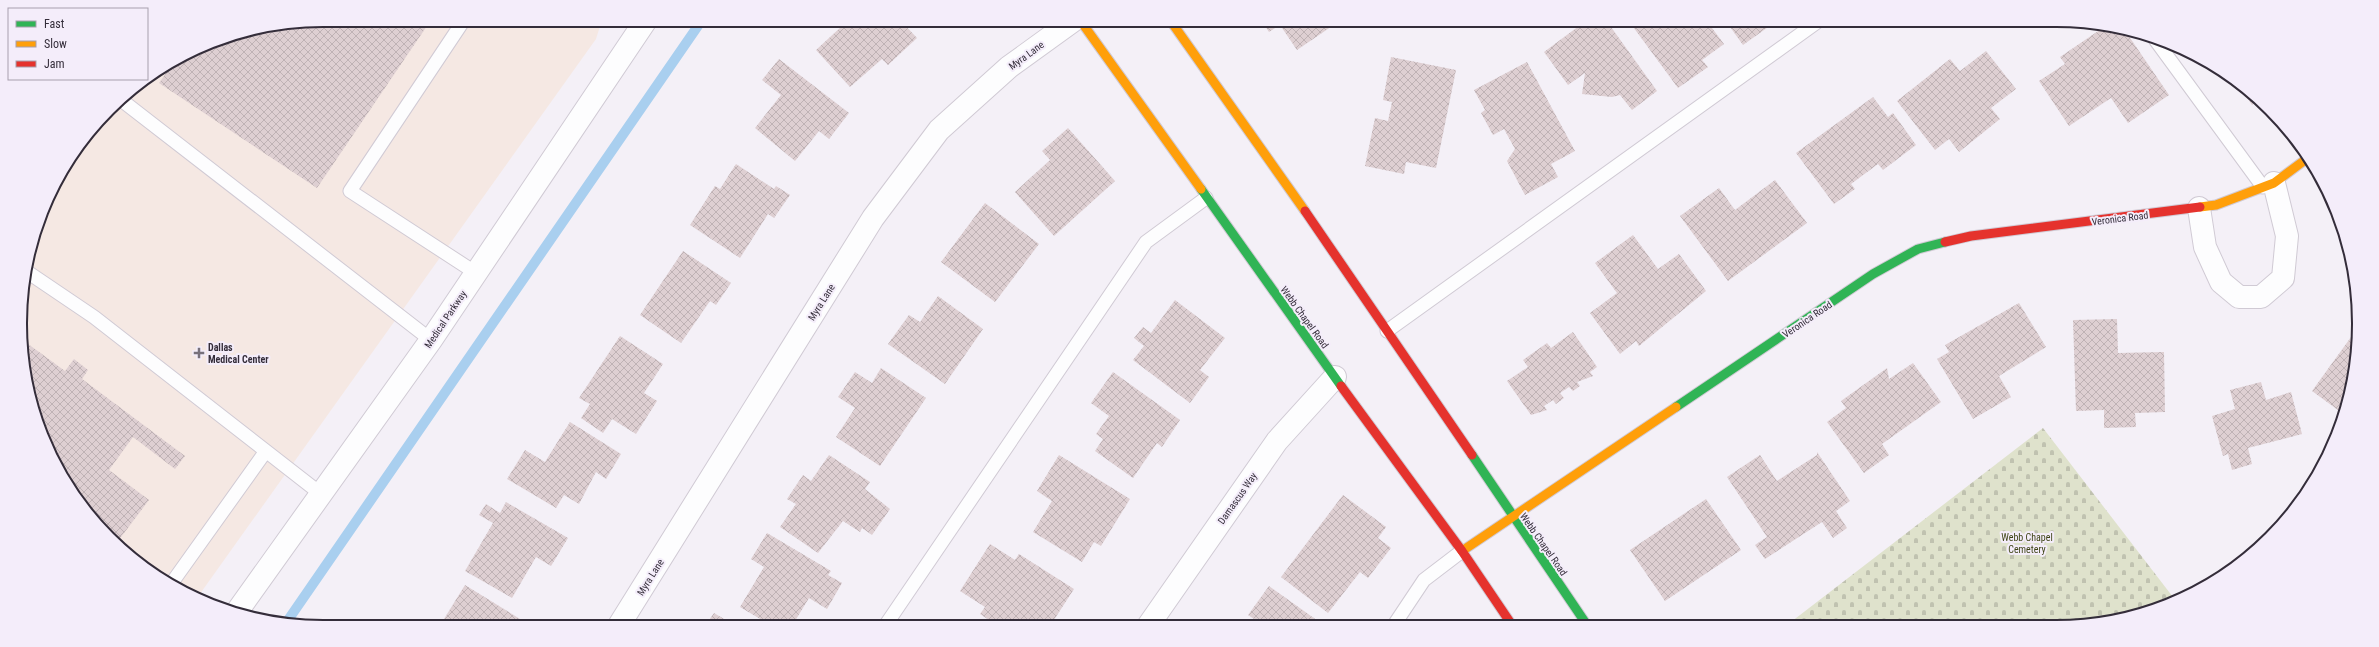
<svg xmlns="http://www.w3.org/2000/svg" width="2379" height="647" viewBox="0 0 2379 647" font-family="'Roboto Condensed',sans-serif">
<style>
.medical{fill:#f5e8e3}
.cemetery{fill:url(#cemetery-stones)}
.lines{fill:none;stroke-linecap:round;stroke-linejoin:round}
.stream{stroke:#a9cfef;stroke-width:10}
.building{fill:url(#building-cross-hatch)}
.lane-casing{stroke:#d0cad4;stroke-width:15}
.street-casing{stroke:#d0cad4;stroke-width:24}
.fast-casing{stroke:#d0cad4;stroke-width:11}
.slow-casing{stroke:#d0cad4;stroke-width:11}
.jam-casing{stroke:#d0cad4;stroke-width:11}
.lane{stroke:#fdfdfe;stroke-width:13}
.street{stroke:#fdfdfe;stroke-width:22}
.fast{stroke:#30b455;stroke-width:9}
.slow{stroke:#ff9f0a;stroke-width:9}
.jam{stroke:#e5322d;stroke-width:9}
.poi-dot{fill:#77717c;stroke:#f4edfa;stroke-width:1.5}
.labels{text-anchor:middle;stroke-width:4;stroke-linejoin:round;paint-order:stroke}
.street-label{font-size:10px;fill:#342d3a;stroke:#f4edfa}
.poi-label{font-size:10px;font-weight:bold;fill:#342d3a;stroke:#f4edfa;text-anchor:start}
.park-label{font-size:10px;fill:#3d4315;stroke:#f4edfa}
.rim{fill:none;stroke:#342d3a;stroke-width:2}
</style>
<defs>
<pattern id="cemetery-stones" width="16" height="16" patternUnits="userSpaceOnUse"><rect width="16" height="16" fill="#dfe2cc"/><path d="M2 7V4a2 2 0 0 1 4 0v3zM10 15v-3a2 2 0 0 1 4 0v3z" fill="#c0c2b0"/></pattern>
<pattern id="building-cross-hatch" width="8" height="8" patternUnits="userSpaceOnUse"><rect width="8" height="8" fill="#decfd2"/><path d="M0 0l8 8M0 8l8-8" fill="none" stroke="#bfb2b5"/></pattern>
</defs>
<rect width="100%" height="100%" fill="#f4f0f7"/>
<!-- medical -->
<path class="medical" d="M 324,20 L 602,20 L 596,39 L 197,598 L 155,576 L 83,508 L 51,458 L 30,402 L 21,303 L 30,245 L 51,189 L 83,139 L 123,95 L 208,43 L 265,26 Z"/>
<!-- cemetery -->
<path class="cemetery" d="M 2043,428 L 2176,601 L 2095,624 L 1787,625 Z"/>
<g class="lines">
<!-- stream -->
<path class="stream" d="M 286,623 L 702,20"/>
</g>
<!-- building -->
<path class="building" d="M 324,20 L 431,20 L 317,188 L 159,83 L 167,72 L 164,70 L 208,43 L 265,26 Z
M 836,20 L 900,20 L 917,38 L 888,65 L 882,59 L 850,87 L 816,50 L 842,26 Z
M 1261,20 L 1341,20 L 1297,50 L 1280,25 L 1269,32 Z
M 1587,20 L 1606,20 L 1657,91 L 1632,110 L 1620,95 L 1612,97 L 1582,94 L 1585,73 L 1568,85 L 1544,52 Z
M 1628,20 L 1706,20 L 1724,44 L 1702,60 L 1708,67 L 1678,88 Z
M 1725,20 L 1778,20 L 1743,45 Z
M 2107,25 L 2124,29 L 2169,95 L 2128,123 L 2111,98 L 2069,126 L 2039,81 L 2065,64 L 2060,57 Z
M 1986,51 L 2016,89 L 1991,108 L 2000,119 L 1959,152 L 1949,139 L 1935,150 L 1897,101 L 1950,59 L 1960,71 Z
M 1391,57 L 1456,70 L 1436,168 L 1406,162 L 1404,174 L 1365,166 L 1375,118 L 1388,121 L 1392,102 L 1383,100 Z
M 779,59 L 849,113 L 829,139 L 819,131 L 795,161 L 755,128 L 781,95 L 762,80 Z
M 1527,62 L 1575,151 L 1551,164 L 1558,177 L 1525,195 L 1507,161 L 1515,149 L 1504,129 L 1493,135 L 1481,113 L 1485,110 L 1474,90 Z
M 2236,81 L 2259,100 L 2252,105 Z
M 1873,97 L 1888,117 L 1893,113 L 1916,145 L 1883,170 L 1878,164 L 1851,184 L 1855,189 L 1834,204 L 1796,153 Z
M 1068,128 L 1115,181 L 1054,236 L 1015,192 L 1050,160 L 1042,151 Z
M 736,164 L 774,189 L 776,186 L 790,195 L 774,218 L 768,214 L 740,258 L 690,225 L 715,186 L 720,189 Z
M 1775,180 L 1807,223 L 1728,281 L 1680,216 L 1719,188 L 1735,210 Z
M 985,203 L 1039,244 L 995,302 L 941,262 Z
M 1633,235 L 1658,269 L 1679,254 L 1706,291 L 1639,346 L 1636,341 L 1620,354 L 1590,313 L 1617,293 L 1595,263 Z
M 683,251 L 731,283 L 716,305 L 710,301 L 681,343 L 640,315 Z
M 938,296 L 983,329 L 945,384 L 888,344 L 909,315 L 920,322 Z
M 1175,300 L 1225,338 L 1200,370 L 1209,377 L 1190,403 L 1133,360 L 1144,346 L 1134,338 L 1143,327 L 1151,333 Z
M 2019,303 L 2046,347 L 1999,376 L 2011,397 L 1973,419 L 1937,359 L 1949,352 L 1945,345 Z
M 2117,319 L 2118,353 L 2164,352 L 2165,412 L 2135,413 L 2136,427 L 2104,428 L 2104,410 L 2076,411 L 2073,320 Z
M 2359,326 L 2353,382 L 2342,413 L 2312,391 Z
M 1573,332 L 1597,367 L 1590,372 L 1593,376 L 1577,382 L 1580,386 L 1573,391 L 1569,387 L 1560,393 L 1564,398 L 1556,404 L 1553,400 L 1544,406 L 1547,410 L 1531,415 L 1507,381 L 1528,367 L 1523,360 L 1547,343 L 1551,348 Z
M 620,336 L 663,364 L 644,393 L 657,401 L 636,434 L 612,419 L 603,433 L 581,418 L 590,404 L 579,398 Z
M 24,341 L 65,371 L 74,359 L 88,370 L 82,379 L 185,456 L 175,469 L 133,437 L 109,470 L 149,500 L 118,541 L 83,508 L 51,458 L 34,411 L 37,406 L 30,401 Z
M 1913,363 L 1941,402 L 1882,444 L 1889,455 L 1864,473 L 1827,422 L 1846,408 L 1841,401 L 1887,368 L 1889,379 Z
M 881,368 L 926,398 L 880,466 L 836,437 L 855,408 L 838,397 L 855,372 L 872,383 Z
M 1113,372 L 1180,420 L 1162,447 L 1157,443 L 1133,478 L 1095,451 L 1103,439 L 1096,434 L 1109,416 L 1091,403 Z
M 2261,382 L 2266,400 L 2291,392 L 2302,434 L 2248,448 L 2252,464 L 2232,470 L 2228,454 L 2223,456 L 2212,416 L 2235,409 L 2230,390 Z
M 570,422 L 621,454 L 606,479 L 596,472 L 579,504 L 564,495 L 556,508 L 507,479 L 525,450 L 545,462 Z
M 1817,452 L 1850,501 L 1836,511 L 1847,528 L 1833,538 L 1822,522 L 1765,559 L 1755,545 L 1767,537 L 1727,477 L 1760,455 L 1777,481 L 1817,455 Z
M 829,455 L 870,482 L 865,489 L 890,509 L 872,535 L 862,528 L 860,532 L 843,521 L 818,553 L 780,527 L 796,504 L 787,499 L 803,475 L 811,481 Z
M 1059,455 L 1130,499 L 1101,546 L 1094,542 L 1082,562 L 1033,532 L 1052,501 L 1037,491 Z
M 1343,495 L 1386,527 L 1378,538 L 1391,548 L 1368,578 L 1360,572 L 1328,613 L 1281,577 Z
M 1706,499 L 1741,550 L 1665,601 L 1630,550 Z
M 506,502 L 568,538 L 551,566 L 536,557 L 512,598 L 465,571 L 493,523 L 479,515 L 486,504 L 500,513 Z
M 767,533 L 831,571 L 828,575 L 842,583 L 827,609 L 809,598 L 792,626 L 772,626 L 740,607 L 764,567 L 751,559 Z
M 990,544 L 1015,560 L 1019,554 L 1074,589 L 1050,626 L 998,626 L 980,614 L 985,607 L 960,591 Z
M 465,585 L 520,619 L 515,627 L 439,627 Z
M 1269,586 L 1325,626 L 1253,626 L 1257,621 L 1248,615 Z
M 714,613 L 736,626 L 705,626 Z"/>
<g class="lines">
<defs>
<path id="lane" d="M 464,20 L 350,191 L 476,273
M 2154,38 L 2263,187
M 120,99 L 431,340
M 26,271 L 94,317 L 321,494
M 1387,331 L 1820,20
M 171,584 L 266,451
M 1394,625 L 1424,580 L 1462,551
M 885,626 L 1146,242 L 1206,198"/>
<path id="street" d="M 2199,208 L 2205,247 L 2221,282 L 2239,297 L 2261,297 L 2283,278 L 2287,236 L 2274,183
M 236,613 L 431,340 L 646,20
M 1148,626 L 1277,441 L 1335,377
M 618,627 L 873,218 L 939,130 L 1009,67 L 1074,20"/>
<path id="fast" d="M 1201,189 L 1341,386
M 1676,407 L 1873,274 L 1918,249 L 1945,242
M 1472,455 L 1587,625"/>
<path id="slow" d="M 1080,20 L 1201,189
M 1170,20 L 1305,211
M 2200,207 L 2216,205 L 2274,183 L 2309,157
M 1462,551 L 1676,407"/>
<path id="jam" d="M 1305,211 L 1472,455
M 1945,242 L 1971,236 L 2200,207
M 1341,386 L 1462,551 L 1512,625"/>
</defs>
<!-- lane casing -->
<use href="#lane" class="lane-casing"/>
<!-- street casing -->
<use href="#street" class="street-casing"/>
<!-- fast casing -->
<use href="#fast" class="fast-casing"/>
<!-- slow casing -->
<use href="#slow" class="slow-casing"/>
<!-- jam casing -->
<use href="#jam" class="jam-casing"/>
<!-- lane -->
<use href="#lane" class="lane"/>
<!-- street -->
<use href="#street" class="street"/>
<!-- fast -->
<use href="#fast" class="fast"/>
<!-- slow -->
<use href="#slow" class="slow"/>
<!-- jam -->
<use href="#jam" class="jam"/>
</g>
<!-- markers -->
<path class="poi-dot" d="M197 347h4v4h4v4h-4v4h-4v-4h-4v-4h4z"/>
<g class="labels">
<!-- street labels -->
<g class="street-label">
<text transform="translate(1026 55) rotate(-36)" y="4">Myra Lane</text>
<text transform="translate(2120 218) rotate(-7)" y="4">Veronica Road</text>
<text transform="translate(821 302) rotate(-58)" y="4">Myra Lane</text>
<text transform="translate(1305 317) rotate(54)" y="4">Webb Chapel Road</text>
<text transform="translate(445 319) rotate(-56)" y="4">Medical Parkway</text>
<text transform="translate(1807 319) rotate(-34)" y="4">Veronica Road</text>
<text transform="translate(1237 498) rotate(-55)" y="4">Damascus Way</text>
<text transform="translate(1544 544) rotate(55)" y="4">Webb Chapel Road</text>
<text transform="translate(650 577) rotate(-58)" y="4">Myra Lane</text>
</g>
<!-- poi labels -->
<g class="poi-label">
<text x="208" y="351">Dallas<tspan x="208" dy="12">Medical Center</tspan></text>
</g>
<!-- park labels -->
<g class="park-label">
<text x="2027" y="541">Webb Chapel<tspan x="2027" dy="12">Cemetery</tspan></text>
</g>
</g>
<!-- crop -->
<path d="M0 0H2379V647H0ZM323 27H2056A296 296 0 0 1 2352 323V324A296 296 0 0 1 2056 620H323A296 296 0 0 1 27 324V323A296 296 0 0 1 323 27Z" fill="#f4edfa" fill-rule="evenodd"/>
<path class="rim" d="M323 27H2056A296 296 0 0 1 2352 323V324A296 296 0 0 1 2056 620H323A296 296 0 0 1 27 324V323A296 296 0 0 1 323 27Z"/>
<!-- legend -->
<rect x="8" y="8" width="140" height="72" fill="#f4edfa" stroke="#a7a0ad"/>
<rect x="16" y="21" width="20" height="6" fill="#30b455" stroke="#a7a0ad"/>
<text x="44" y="28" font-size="12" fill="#342d3a">Fast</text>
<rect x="16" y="41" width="20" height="6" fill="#ff9f0a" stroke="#a7a0ad"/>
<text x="44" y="48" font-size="12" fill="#342d3a">Slow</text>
<rect x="16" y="61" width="20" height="6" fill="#e5322d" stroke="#a7a0ad"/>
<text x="44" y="68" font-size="12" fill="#342d3a">Jam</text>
</svg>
